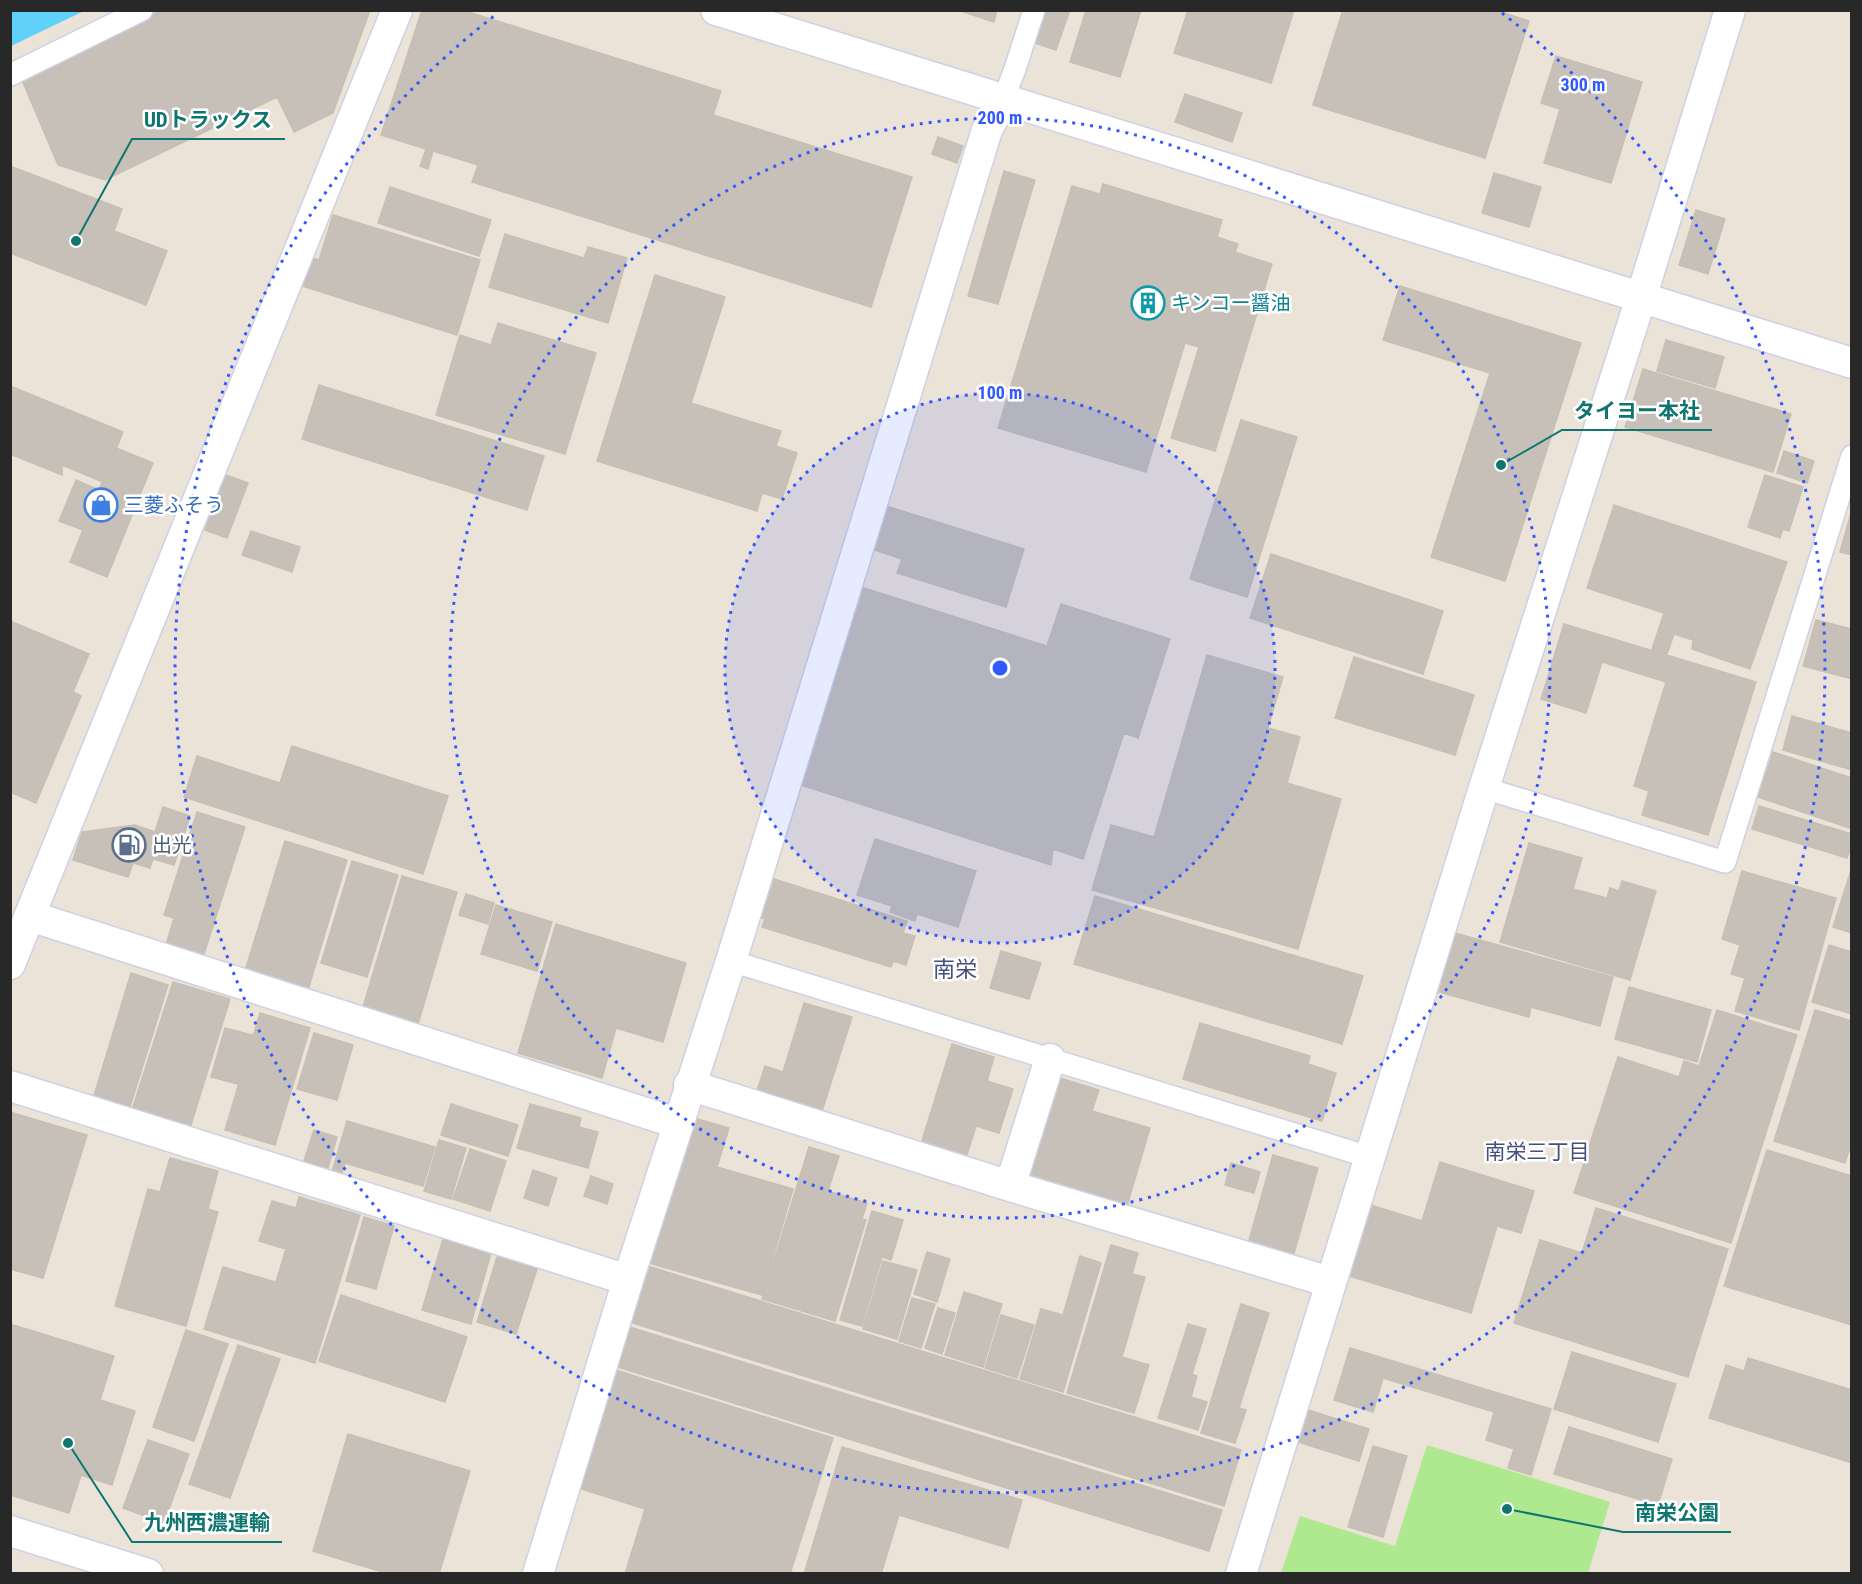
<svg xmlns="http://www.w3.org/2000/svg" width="1862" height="1584" viewBox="0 0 1862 1584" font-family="'Roboto Condensed','Noto Sans JP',sans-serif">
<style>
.green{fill:#aee88f}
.water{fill:#60d1f9}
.building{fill:#c7c0b8;stroke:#c7bfb2;stroke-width:1.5}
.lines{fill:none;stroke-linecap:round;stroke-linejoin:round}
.street-casing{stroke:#cdd1e3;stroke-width:24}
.secondary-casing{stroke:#cdd1e3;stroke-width:33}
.street{stroke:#fff;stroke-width:21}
.secondary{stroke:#fff;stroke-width:30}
.ring{fill:none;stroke:#3259ff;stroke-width:3;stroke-dasharray:3 6}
.labels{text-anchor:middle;stroke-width:5;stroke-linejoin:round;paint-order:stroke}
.culture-label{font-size:20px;fill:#0d838f;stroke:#fff;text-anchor:start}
.shop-label{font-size:20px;fill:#366cbe;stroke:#fff;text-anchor:start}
.service-label{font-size:20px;fill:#4e5e75;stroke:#fff;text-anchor:start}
.neighbourhood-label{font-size:21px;fill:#454f7c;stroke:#fff}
.quarter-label{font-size:22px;fill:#454f7c;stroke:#fff}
.centre{fill:#3259ff;stroke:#fff;stroke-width:3}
.ring-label{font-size:18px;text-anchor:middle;font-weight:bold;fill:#3259ff;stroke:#fff;stroke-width:5;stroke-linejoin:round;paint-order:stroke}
.leader{fill:none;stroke:#0f766e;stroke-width:2}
.callout-dot{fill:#0f766e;stroke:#fff;stroke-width:2}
.callout-label{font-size:21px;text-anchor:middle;font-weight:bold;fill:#0f766e;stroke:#fff;stroke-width:5;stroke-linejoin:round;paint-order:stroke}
</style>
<rect width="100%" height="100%" fill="#ece3d8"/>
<!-- green -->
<path class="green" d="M 1427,1445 L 1610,1502 L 1588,1573 L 1281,1573 L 1300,1516 L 1395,1546 Z"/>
<!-- water -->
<path class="water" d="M 11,10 L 84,10 L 84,11 L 11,46 Z"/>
<!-- building -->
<path class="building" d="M 162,10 L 370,10 L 333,113 L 294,132 L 277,97 L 105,180 L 58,165 L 22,80 Z
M 422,10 L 462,10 L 721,91 L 713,115 L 912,177 L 871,307 L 472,182 L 478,165 L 433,151 L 428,169 L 420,166 L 426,149 L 381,135 Z
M 958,10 L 997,10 L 994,22 Z
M 1046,10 L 1070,10 L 1056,50 L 1035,43 Z
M 1086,10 L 1141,10 L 1120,77 L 1070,62 Z
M 1188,10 L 1294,10 L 1271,83 L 1174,53 Z
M 1343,10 L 1495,10 L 1529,21 L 1485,158 L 1313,105 Z
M 1556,56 L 1642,82 L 1611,183 L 1544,163 L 1560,109 L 1541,103 Z
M 1185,94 L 1242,113 L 1232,142 L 1175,122 Z
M 938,137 L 963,146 L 957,163 L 932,154 Z
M 10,166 L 122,209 L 114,231 L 167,251 L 146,305 L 10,253 Z
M 1004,171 L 1035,180 L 998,304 L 968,296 Z
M 1494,173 L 1541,187 L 1529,227 L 1482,213 Z
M 1103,184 L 1222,220 L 1217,237 L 1238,244 L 1235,252 L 1272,264 L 1215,451 L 1171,438 L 1199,347 L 1185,343 L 1146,472 L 998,428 L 1072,186 L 1100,194 Z
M 390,187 L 491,220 L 479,256 L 378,223 Z
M 1696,210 L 1725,219 L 1708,274 L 1679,265 Z
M 333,215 L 480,260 L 457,335 L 299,285 L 308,257 L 319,260 Z
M 505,234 L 584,258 L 588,247 L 627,258 L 608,323 L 489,287 Z
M 655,275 L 725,297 L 691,403 L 781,431 L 776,446 L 797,453 L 782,499 L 762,493 L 757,511 L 597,461 Z
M 1400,286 L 1581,343 L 1505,581 L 1431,557 L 1490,373 L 1383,340 Z
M 498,323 L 596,353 L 565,454 L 436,415 L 460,335 L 491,345 Z
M 1666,340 L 1724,357 L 1715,388 L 1657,371 Z
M 1643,369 L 1791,414 L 1773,472 L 1625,427 Z
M 319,385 L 544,456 L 527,510 L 302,439 Z
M 10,386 L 123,432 L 103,482 L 62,465 L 62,475 L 10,454 Z
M 1241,420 L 1297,437 L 1247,597 L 1190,579 Z
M 116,448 L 153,463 L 107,577 L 70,562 L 83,530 L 59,521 L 76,480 L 99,490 Z
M 1784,451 L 1814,461 L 1807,483 L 1777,473 Z
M 226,475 L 248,483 L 227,538 L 205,530 Z
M 1765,475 L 1797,485 L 1780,538 L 1748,527 Z
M 1797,485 L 1803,487 L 1789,531 L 1783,529 Z
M 883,505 L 1024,549 L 1006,607 L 897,573 L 902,559 L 869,548 Z
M 1614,505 L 1787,562 L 1750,669 L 1692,649 L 1693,640 L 1674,634 L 1667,654 L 1652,649 L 1664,613 L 1587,588 Z
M 1851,513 L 1852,513 L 1852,555 L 1840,552 Z
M 251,531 L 300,547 L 292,572 L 242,555 Z
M 1271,554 L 1443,611 L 1423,674 L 1250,618 Z
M 864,588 L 1047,646 L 1061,604 L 1170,639 L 1138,738 L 1124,733 L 1083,859 L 1053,849 L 1051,865 L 801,785 Z
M 1816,620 L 1852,629 L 1852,679 L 1803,666 Z
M 10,621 L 89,654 L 73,692 L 81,696 L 36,803 L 10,792 Z
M 1564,624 L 1756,682 L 1708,835 L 1642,815 L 1649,791 L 1634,786 L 1666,682 L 1602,662 L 1586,713 L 1541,699 Z
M 1207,655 L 1283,677 L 1268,728 L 1300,737 L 1287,783 L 1341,799 L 1298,949 L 1092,890 L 1111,825 L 1154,837 Z
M 1354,657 L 1474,695 L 1455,755 L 1335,718 Z
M 1792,716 L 1852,733 L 1852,770 L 1783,750 Z
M 292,746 L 448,796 L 423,874 L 184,797 L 197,756 L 280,783 Z
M 1773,752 L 1852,778 L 1852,829 L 1758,797 Z
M 1759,806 L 1852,834 L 1852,844 L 1847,858 L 1752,829 Z
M 163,807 L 190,816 L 174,865 L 153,859 L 150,868 L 133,863 L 128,877 L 73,860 L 82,832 L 135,825 L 155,832 Z
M 197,812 L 245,827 L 202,960 L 165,948 L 174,918 L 164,915 Z
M 875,839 L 976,871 L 958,927 L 917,914 L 915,921 L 890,912 L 892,906 L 857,895 Z
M 285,841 L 347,860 L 308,990 L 245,971 Z
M 1529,843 L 1582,858 L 1573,889 L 1607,898 L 1610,888 L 1619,891 L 1622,881 L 1656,891 L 1630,980 L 1500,942 Z
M 352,861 L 398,875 L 367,977 L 321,963 Z
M 1852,867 L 1852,933 L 1833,927 Z
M 1742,871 L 1836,898 L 1799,1030 L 1735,1011 L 1745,978 L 1731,974 L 1740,945 L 1722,939 Z
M 402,876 L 457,892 L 418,1024 L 363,1007 Z
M 774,879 L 907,921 L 903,933 L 915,936 L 906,965 L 893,961 L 891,967 L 762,927 L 765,919 L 748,914 L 758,884 L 772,888 Z
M 466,894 L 494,903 L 488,924 L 459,915 Z
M 1095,896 L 1363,976 L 1342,1044 L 1074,964 Z
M 496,905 L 552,922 L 537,971 L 481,954 Z
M 556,924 L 686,963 L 663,1042 L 616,1028 L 602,1078 L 518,1053 Z
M 1455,933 L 1613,977 L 1600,1026 L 1531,1007 L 1529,1017 L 1439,992 Z
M 1829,945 L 1852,952 L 1852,1014 L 1812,1002 Z
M 1001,951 L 1041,963 L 1029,999 L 990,988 Z
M 131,973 L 168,985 L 129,1110 L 93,1099 Z
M 173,982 L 230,999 L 190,1128 L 132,1110 Z
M 1629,987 L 1711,1010 L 1697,1062 L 1615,1039 Z
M 804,1003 L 852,1017 L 821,1114 L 756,1094 L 765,1066 L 783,1072 Z
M 1717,1010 L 1797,1035 L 1731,1243 L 1574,1193 L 1618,1057 L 1679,1077 L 1684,1061 L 1699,1066 Z
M 1815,1010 L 1852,1021 L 1852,1141 L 1845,1163 L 1774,1141 Z
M 260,1013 L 310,1028 L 275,1145 L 225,1130 Z
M 1200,1023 L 1310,1056 L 1308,1064 L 1336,1073 L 1322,1121 L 1183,1079 Z
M 225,1028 L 252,1035 L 238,1084 L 211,1077 Z
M 314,1033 L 353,1045 L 337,1100 L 297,1089 Z
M 952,1044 L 994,1057 L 987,1081 L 1013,1089 L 999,1133 L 976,1126 L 966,1158 L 921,1144 Z
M 1047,1074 L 1099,1090 L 1092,1111 L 1150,1128 L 1127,1206 L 1028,1177 Z
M 451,1104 L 518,1125 L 508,1156 L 441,1135 Z
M 530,1104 L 581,1118 L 579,1127 L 598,1132 L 588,1168 L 517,1148 Z
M 10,1112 L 87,1135 L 43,1278 L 10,1269 Z
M 687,1116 L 729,1128 L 717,1167 L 793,1189 L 762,1295 L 645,1262 Z
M 347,1121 L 435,1147 L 423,1186 L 345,1163 L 341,1175 L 332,1172 Z
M 314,1130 L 337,1137 L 328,1168 L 304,1161 Z
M 439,1140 L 466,1148 L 451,1199 L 424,1191 Z
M 809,1147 L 839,1156 L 828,1191 L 867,1203 L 862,1219 L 866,1220 L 835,1321 L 762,1299 Z
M 470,1149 L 506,1161 L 490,1211 L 453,1199 Z
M 1767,1150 L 1852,1176 L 1852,1325 L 1724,1286 Z
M 1273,1155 L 1318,1168 L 1293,1257 L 1248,1244 Z
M 170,1158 L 218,1171 L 208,1209 L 218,1212 L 186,1326 L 115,1306 L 148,1189 L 160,1192 Z
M 1440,1162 L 1534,1191 L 1521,1233 L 1497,1226 L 1471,1313 L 1346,1275 L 1367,1204 L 1422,1221 Z
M 1231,1163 L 1260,1172 L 1254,1193 L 1225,1185 Z
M 533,1170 L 557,1178 L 548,1206 L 524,1198 Z
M 591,1176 L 613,1184 L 607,1204 L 584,1196 Z
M 299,1197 L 360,1215 L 315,1363 L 204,1329 L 223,1267 L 276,1282 L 286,1249 L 259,1241 L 272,1201 L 296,1208 Z
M 1596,1208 L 1728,1249 L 1688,1377 L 1514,1323 L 1540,1240 L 1582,1253 Z
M 872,1211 L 903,1220 L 891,1260 L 882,1257 L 862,1326 L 840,1320 Z
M 364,1217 L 394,1226 L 376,1289 L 346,1281 Z
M 443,1239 L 491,1253 L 471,1324 L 422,1310 Z
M 1111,1245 L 1138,1253 L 1132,1274 L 1145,1277 L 1122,1357 L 1149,1365 L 1134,1413 L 1067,1393 Z
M 927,1252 L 950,1259 L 937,1302 L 914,1294 Z
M 1080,1256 L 1101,1263 L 1063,1392 L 1020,1379 L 1041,1309 L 1063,1315 Z
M 497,1257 L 537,1269 L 516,1334 L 477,1322 Z
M 883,1261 L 917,1270 L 897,1339 L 863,1329 Z
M 641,1264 L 1241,1450 L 1224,1506 L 623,1320 Z
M 964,1292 L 1002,1304 L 983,1367 L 945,1355 Z
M 341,1295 L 467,1337 L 445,1402 L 319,1361 Z
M 912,1298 L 935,1304 L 921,1348 L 899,1341 Z
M 1241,1304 L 1269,1313 L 1239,1408 L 1246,1410 L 1235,1443 L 1201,1433 Z
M 938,1308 L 955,1313 L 942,1354 L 925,1348 Z
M 1001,1315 L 1034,1325 L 1017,1378 L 985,1368 Z
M 10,1324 L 114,1356 L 100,1400 L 135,1411 L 112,1485 L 81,1475 L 69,1513 L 10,1495 Z
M 1188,1324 L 1206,1329 L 1192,1374 L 1197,1376 L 1191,1397 L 1207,1402 L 1198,1430 L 1158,1418 Z
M 623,1325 L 1222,1510 L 1209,1551 L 611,1365 Z
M 186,1330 L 228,1344 L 194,1441 L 153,1427 Z
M 238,1345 L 280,1359 L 230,1498 L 189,1484 Z
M 1350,1348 L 1551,1409 L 1531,1475 L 1508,1468 L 1514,1449 L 1486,1440 L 1494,1412 L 1383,1378 L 1373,1412 L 1334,1400 Z
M 1572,1352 L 1676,1384 L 1658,1442 L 1554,1409 Z
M 1748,1358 L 1852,1390 L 1852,1463 L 1709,1418 L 1726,1365 L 1744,1371 Z
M 609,1368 L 833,1438 L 790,1574 L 625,1574 L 645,1509 L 572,1486 Z
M 1308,1410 L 1369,1429 L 1359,1461 L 1298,1442 Z
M 1569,1427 L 1672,1459 L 1658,1505 L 1554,1474 Z
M 348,1434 L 470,1471 L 439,1574 L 389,1574 L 313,1551 Z
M 148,1440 L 189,1454 L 164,1523 L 123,1508 Z
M 1373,1446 L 1407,1456 L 1383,1537 L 1348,1527 Z
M 842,1447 L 1022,1500 L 1008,1548 L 899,1515 L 881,1574 L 804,1574 Z"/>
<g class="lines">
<defs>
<path id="street" d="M 10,75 L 142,10
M 1003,100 L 1015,69 L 1034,10
M 1484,788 L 1725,862 L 1852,456
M 731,961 L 1369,1157"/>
<path id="secondary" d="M 716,10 L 1852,363
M 30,916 L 677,1123
M 10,964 L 397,10
M 689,1085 L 1010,1186 L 1330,1282
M 10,1086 L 628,1280
M 1010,1186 L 1050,1059
M 10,1531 L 148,1574
M 538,1574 L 628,1280 L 731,961 L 987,130 L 1003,100
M 1241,1574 L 1484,788 L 1641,298 L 1730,10"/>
</defs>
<!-- street casing -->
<use href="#street" class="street-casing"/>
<!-- secondary casing -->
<use href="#secondary" class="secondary-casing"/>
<!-- street -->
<use href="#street" class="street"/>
<!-- secondary -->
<use href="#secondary" class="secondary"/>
</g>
<!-- distance rings -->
<circle cx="1000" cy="668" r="275" fill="#3259ff" fill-opacity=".12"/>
<g class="ring">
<circle cx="1000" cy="668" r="275"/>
<circle cx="1000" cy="668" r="550"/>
<path d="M1502 13A825 825 0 1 1 498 13"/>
</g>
<!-- icons -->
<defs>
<symbol id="building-ring" viewBox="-11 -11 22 22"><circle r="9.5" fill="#fff" stroke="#0f9aa8" stroke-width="1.5"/><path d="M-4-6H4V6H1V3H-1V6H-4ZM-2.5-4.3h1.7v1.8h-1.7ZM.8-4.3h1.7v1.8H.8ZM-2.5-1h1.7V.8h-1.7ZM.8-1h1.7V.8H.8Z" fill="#0f9aa8"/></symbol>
<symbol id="shop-ring" viewBox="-11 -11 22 22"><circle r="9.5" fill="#fff" stroke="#3f7fe0" stroke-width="1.5"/><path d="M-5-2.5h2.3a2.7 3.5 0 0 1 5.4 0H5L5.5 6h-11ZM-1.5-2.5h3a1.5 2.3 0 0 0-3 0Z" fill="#3f7fe0"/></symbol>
<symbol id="fuel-ring" viewBox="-11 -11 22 22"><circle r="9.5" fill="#fff" stroke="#5c6f8a" stroke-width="1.5"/><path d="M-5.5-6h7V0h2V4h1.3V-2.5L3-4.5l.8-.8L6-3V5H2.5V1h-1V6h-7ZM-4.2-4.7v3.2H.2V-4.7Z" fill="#5c6f8a"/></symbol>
</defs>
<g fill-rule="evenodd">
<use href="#building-ring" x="1129" y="284" width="38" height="38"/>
<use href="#shop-ring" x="82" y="486" width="38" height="38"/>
<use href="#fuel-ring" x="110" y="826" width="38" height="38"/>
</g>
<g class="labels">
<!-- culture labels -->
<g class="culture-label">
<text x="1171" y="310">キンコー醤油</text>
</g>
<!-- shop labels -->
<g class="shop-label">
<text x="124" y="512">三菱ふそう</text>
</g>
<!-- service labels -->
<g class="service-label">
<text x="152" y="852">出光</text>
</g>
<!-- neighbourhood labels -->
<g class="neighbourhood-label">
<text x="1537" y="1159">南栄三丁目</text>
</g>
<!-- quarter labels -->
<g class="quarter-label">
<text x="955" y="977">南栄</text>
</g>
</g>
<circle cx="1000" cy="668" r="9" class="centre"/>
<g class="ring-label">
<text x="1583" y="91">300 m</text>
<text x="1000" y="124">200 m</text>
<text x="1000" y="399">100 m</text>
</g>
<!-- callouts -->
<path class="leader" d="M76 241L132 139H285M1501 465L1562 430H1712M1507 1509L1623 1532H1731M68 1443L132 1542H282"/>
<g class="callout-dot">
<circle cx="76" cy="241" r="6"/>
<circle cx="1501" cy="465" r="6"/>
<circle cx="1507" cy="1509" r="6"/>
<circle cx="68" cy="1443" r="6"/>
</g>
<g class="callout-label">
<text x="208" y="127">UDトラックス</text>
<text x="1637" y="418">タイヨー本社</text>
<text x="1677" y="1520">南栄公園</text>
<text x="207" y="1530">九州西濃運輸</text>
</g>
<!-- border -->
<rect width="1862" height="1584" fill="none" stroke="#282828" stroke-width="24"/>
</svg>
